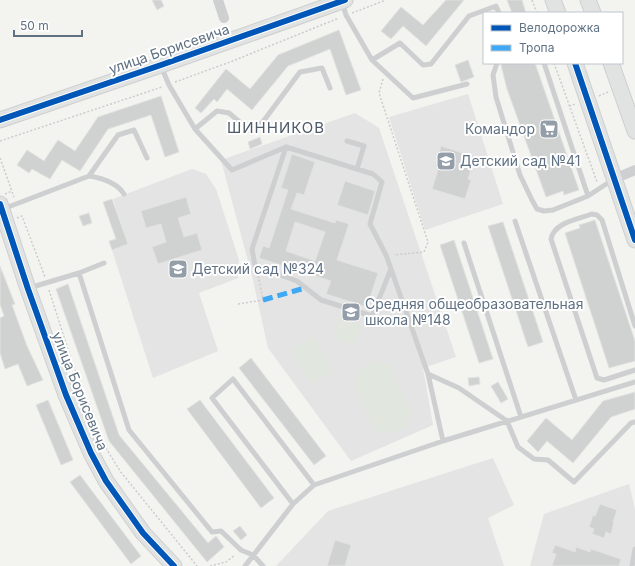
<svg xmlns="http://www.w3.org/2000/svg" width="635" height="566" viewBox="0 0 635 566" font-family="Inter,sans-serif">
<style>
.built{fill:#e3e4e3}
.green{fill:#e1e6de}
.building{fill:#d0d1d1;stroke:#e2e2e0;fill-rule:evenodd}
.lines{fill:none;stroke-linecap:round;stroke-linejoin:round}
.secondary-casing{stroke:#ced0d0;stroke-width:17}
.path{stroke:#ccc;stroke-width:1.5;stroke-dasharray:2 2;stroke-linecap:butt}
.lane{stroke:#cecfd0;stroke-width:5}
.street{stroke:#cecfd0;stroke-width:10}
.secondary{stroke:#e1e2e2;stroke-width:15}
.quiet{stroke:#3fa9f5;stroke-width:5;stroke-dasharray:10 5;stroke-linecap:butt}
.cycleway-casing{stroke:#fff;stroke-width:8}
.cycleway{stroke:#0057b8;stroke-width:6}
.labels{text-anchor:middle;stroke-width:4;stroke-linejoin:round;paint-order:stroke}
.street-label{font-size:14px;fill:#607183;stroke:#fff}
.poi-label{font-size:14px;fill:#607183;stroke:#fff;text-anchor:start}
.neighbourhood-label{font-size:15px;letter-spacing:1px;fill:#4f5b68;stroke:#fff}
</style>
<rect width="100%" height="100%" fill="#f3f3f0"/>
<!-- built -->
<path class="built" d="M 468,94 L 503,204 L 425,230 L 389,117 Z
M 355,113 L 379,128 L 456,357 L 423,368 L 433,425 L 351,461 L 268,348 L 252,276 L 221,160 Z
M 192,169 L 206,174 L 216,189 L 239,260 L 238,278 L 199,293 L 218,351 L 153,378 L 112,250 L 128,244 L 113,199 Z
M 493,458 L 514,505 L 488,518 L 504,566 L 276,566 L 328,511 Z
M 629,484 L 635,509 L 635,566 L 530,566 L 544,514 Z"/>
<!-- green -->
<path class="green" d="M 339,318 L 361,325 L 355,346 L 332,338 Z
M 312,337 L 333,371 L 311,384 L 290,350 Z
M 379,360 L 391,367 L 411,412 L 404,428 L 392,433 L 381,433 L 373,428 L 354,385 L 358,371 L 368,364 Z"/>
<!-- building -->
<path class="building" d="M 152,0 L 161,0 L 164,6 L 157,10 Z
M 446,0 L 464,0 L 426,46 L 403,26 L 391,39 L 381,31 L 401,7 L 423,25 Z
M 507,0 L 522,0 L 526,13 L 512,13 Z
M 339,30 L 361,90 L 346,95 L 330,49 L 288,66 L 252,110 L 227,89 L 217,102 L 214,99 L 201,113 L 195,108 L 226,69 L 250,89 L 278,55 Z
M 468,60 L 474,77 L 461,82 L 455,65 Z
M 504,63 L 535,63 L 579,190 L 564,195 L 563,191 L 546,197 L 507,89 L 501,65 Z
M 161,96 L 179,152 L 165,157 L 151,115 L 108,129 L 80,171 L 62,160 L 50,179 L 32,169 L 29,173 L 17,165 L 27,150 L 44,161 L 58,140 L 75,151 L 98,117 Z
M 260,137 L 262,144 L 250,149 L 248,142 Z
M 441,146 L 475,157 L 468,179 L 471,180 L 465,199 L 432,189 L 439,167 L 435,166 Z
M 292,154 L 315,162 L 304,195 L 297,193 L 291,209 L 335,223 L 336,220 L 349,224 L 337,260 L 378,273 L 367,307 L 326,294 L 331,281 L 259,258 L 263,246 L 269,248 L 288,190 L 281,188 ZM 295,222 L 325,232 L 315,261 L 286,251 Z
M 345,181 L 375,191 L 368,215 L 337,205 Z
M 186,197 L 191,214 L 178,218 L 184,237 L 197,233 L 202,250 L 158,264 L 152,247 L 166,242 L 161,224 L 146,228 L 141,211 Z
M 112,199 L 128,244 L 112,250 L 109,241 L 116,239 L 103,202 Z
M 89,213 L 92,223 L 83,226 L 79,216 Z
M 595,220 L 635,341 L 635,361 L 609,368 L 565,233 L 580,228 L 579,225 Z
M 503,222 L 543,342 L 528,347 L 488,226 Z
M 454,240 L 493,359 L 479,363 L 440,245 Z
M 0,266 L 15,304 L 12,305 L 27,346 L 43,380 L 27,386 L 18,364 L 5,369 L 0,353 L 0,318 L 4,316 L 0,304 Z
M 68,284 L 119,435 L 208,543 L 216,536 L 224,547 L 207,562 L 109,441 L 56,289 Z
M 251,358 L 326,456 L 314,465 L 239,368 Z
M 479,377 L 480,384 L 469,386 L 468,378 Z
M 498,382 L 508,399 L 501,403 L 491,386 Z
M 635,392 L 635,409 L 611,417 L 573,463 L 547,441 L 538,452 L 527,441 L 546,418 L 572,440 L 603,401 Z
M 48,400 L 73,460 L 61,465 L 36,405 Z
M 200,400 L 274,498 L 261,508 L 187,409 Z
M 80,475 L 141,556 L 131,564 L 70,482 Z
M 600,504 L 617,510 L 613,522 L 614,522 L 611,534 L 606,532 L 604,538 L 592,534 L 594,529 L 589,527 L 593,515 L 595,516 Z
M 240,526 L 247,535 L 241,540 L 233,531 Z
M 335,540 L 351,545 L 345,566 L 327,566 Z
M 555,545 L 575,552 L 576,547 L 590,552 L 591,549 L 621,559 L 619,566 L 552,566 L 556,554 L 552,553 Z"/>
<g class="lines">
<defs>
<path id="secondary" d="M 553,0 L 558,13
M 588,0 L 593,13
M 575,63 L 635,240
M 611,63 L 635,131
M 0,120 L 161,65 L 345,0
M 0,204 L 28,289 L 66,395 L 91,453 L 106,481 L 143,533 L 174,566"/>
</defs>
<!-- secondary casing -->
<use href="#secondary" class="secondary-casing"/>
<!-- path -->
<path class="path" d="M 532,0 L 537,13
M 352,13 L 386,0
M 554,63 L 597,182
M 383,79 L 379,93 L 428,242 L 424,252 L 394,255
M 175,82 L 230,62 L 339,18
M 599,96 L 608,92
M 569,106 L 576,104
M 0,141 L 162,87
M 0,158 L 14,197
M 5,194 L 12,191
M 17,218 L 22,216 L 45,277
M 49,290 L 72,362 L 107,450 L 120,471 L 197,566
M 238,304 L 263,300 L 258,275
M 210,566 L 226,562 L 235,555"/>
<!-- lane -->
<path class="lane" d="M 342,2 L 346,15 L 372,60 L 400,43 L 423,65 L 431,64 L 469,16 L 496,6 L 499,13
M 372,60 L 413,98 L 467,84
M 497,63 L 493,75 L 496,97 L 520,175 L 532,200 L 537,209 L 544,211 L 553,210 L 588,196 L 614,179
M 544,63 L 588,196
M 161,66 L 169,85 L 195,129 L 217,111 L 229,113 L 249,130 L 262,123 L 300,72 L 322,68 L 330,88
M 195,129 L 232,170 L 286,147 L 373,174 L 382,182 L 370,224 L 386,255 L 391,269
M 347,141 L 364,146 L 357,169
M 286,147 L 252,249 L 255,266 L 297,281 L 321,300 L 372,316 L 391,269 L 428,374
M 89,176 C 102,178 117,183 124,194
M 3,209 L 89,176 L 118,135 L 134,130 L 147,158
M 515,221 L 576,400
M 464,243 L 521,417
M 79,273 L 129,430 L 212,532 L 221,531 L 241,550 L 253,555 L 263,566
M 29,288 L 79,273 L 104,263
M 635,326 L 602,220 L 597,215 L 592,214 C 579,219 554,222 551,239 L 597,378 L 604,380 L 635,370
M 443,441 L 428,374 L 459,388 L 507,421 L 518,447 L 534,459 L 548,460 L 574,482 L 631,423 L 635,422
M 293,504 L 212,398 L 233,379 L 314,485
M 245,566 L 293,504 L 314,485 L 443,441 L 635,382
M 632,566 L 635,549"/>
<!-- street -->
<path class="street" d="M 218,0 L 224,18
M 614,179 L 635,170"/>
<!-- secondary -->
<use href="#secondary" class="secondary"/>
<!-- quiet -->
<path class="quiet" d="M 263,300 L 305,288"/>
<defs>
<path id="cycleway" d="M 575,63 L 635,240
M 0,120 L 161,65 L 345,0
M 0,204 L 28,289 L 66,395 L 91,453 L 106,481 L 143,533 L 174,566"/>
</defs>
<!-- cycleway casing -->
<use href="#cycleway" class="cycleway-casing"/>
<!-- cycleway -->
<use href="#cycleway" class="cycleway"/>
</g>
<!-- icons -->
<defs>
<symbol id="supermarket-square" viewBox="-11 -11 22 22"><rect x="-9" y="-9" width="18" height="18" rx="4" fill="#939ea9" stroke="#fff"/><path d="M-6-5.5h2.5l.6 2H6L4.5 2H-2.5L-4.4-4H-6ZM-1.5 3.2a1.3 1.3 0 1 0 .1 0ZM3 3.2a1.3 1.3 0 1 0 .1 0Z" fill="#fff"/></symbol>
<symbol id="school-square" viewBox="-11 -11 22 22"><rect x="-9" y="-9" width="18" height="18" rx="4" fill="#939ea9" stroke="#fff"/><path d="M0-5L7-2L0 1L-7-2ZM-4 1L0 2.5L4 1V4Q0 6-4 4Z" fill="#fff"/></symbol>
</defs>
<g fill-rule="evenodd">
<use href="#supermarket-square" x="538" y="118" width="22" height="22"/>
<use href="#school-square" x="435" y="150" width="22" height="22"/>
<use href="#school-square" x="167" y="258" width="22" height="22"/>
<use href="#school-square" x="340" y="301" width="22" height="22"/>
</g>
<g class="labels">
<!-- street labels -->
<g class="street-label">
<text transform="translate(169 49) rotate(-19)" y="5">улица Борисевича</text>
<text transform="translate(80 391) rotate(68)" y="5">улица Борисевича</text>
</g>
<!-- poi labels -->
<g class="poi-label">
<text x="535" y="134" text-anchor="end">Командор</text>
<text x="460" y="166">Детский сад №41</text>
<text x="192" y="274">Детский сад №324</text>
<text x="365" y="309">Средняя общеобразовательная<tspan x="365" dy="16">школа №148</tspan></text>
</g>
<!-- neighbourhood labels -->
<g class="neighbourhood-label">
<text x="276" y="133">ШИННИКОВ</text>
</g>
</g>
<!-- legend -->
<rect x="483" y="12" width="140" height="52" fill="#ffffff" stroke="#bfc6cd"/>
<rect x="491" y="25" width="20" height="6" fill="#0057b8" stroke="#bfc6cd"/>
<text x="519" y="32" font-size="12" fill="#607183">Велодорожка</text>
<rect x="491" y="45" width="20" height="6" fill="#3fa9f5" stroke="#bfc6cd"/>
<text x="519" y="52" font-size="12" fill="#607183">Тропа</text>
<!-- scale -->
<path d="M14 30v6h68v-6" fill="none" stroke="#607183" stroke-width="2"/>
<text x="20" y="30" font-size="12" fill="#607183" stroke="#ffffff" stroke-width="3" paint-order="stroke">50 m</text>
</svg>
